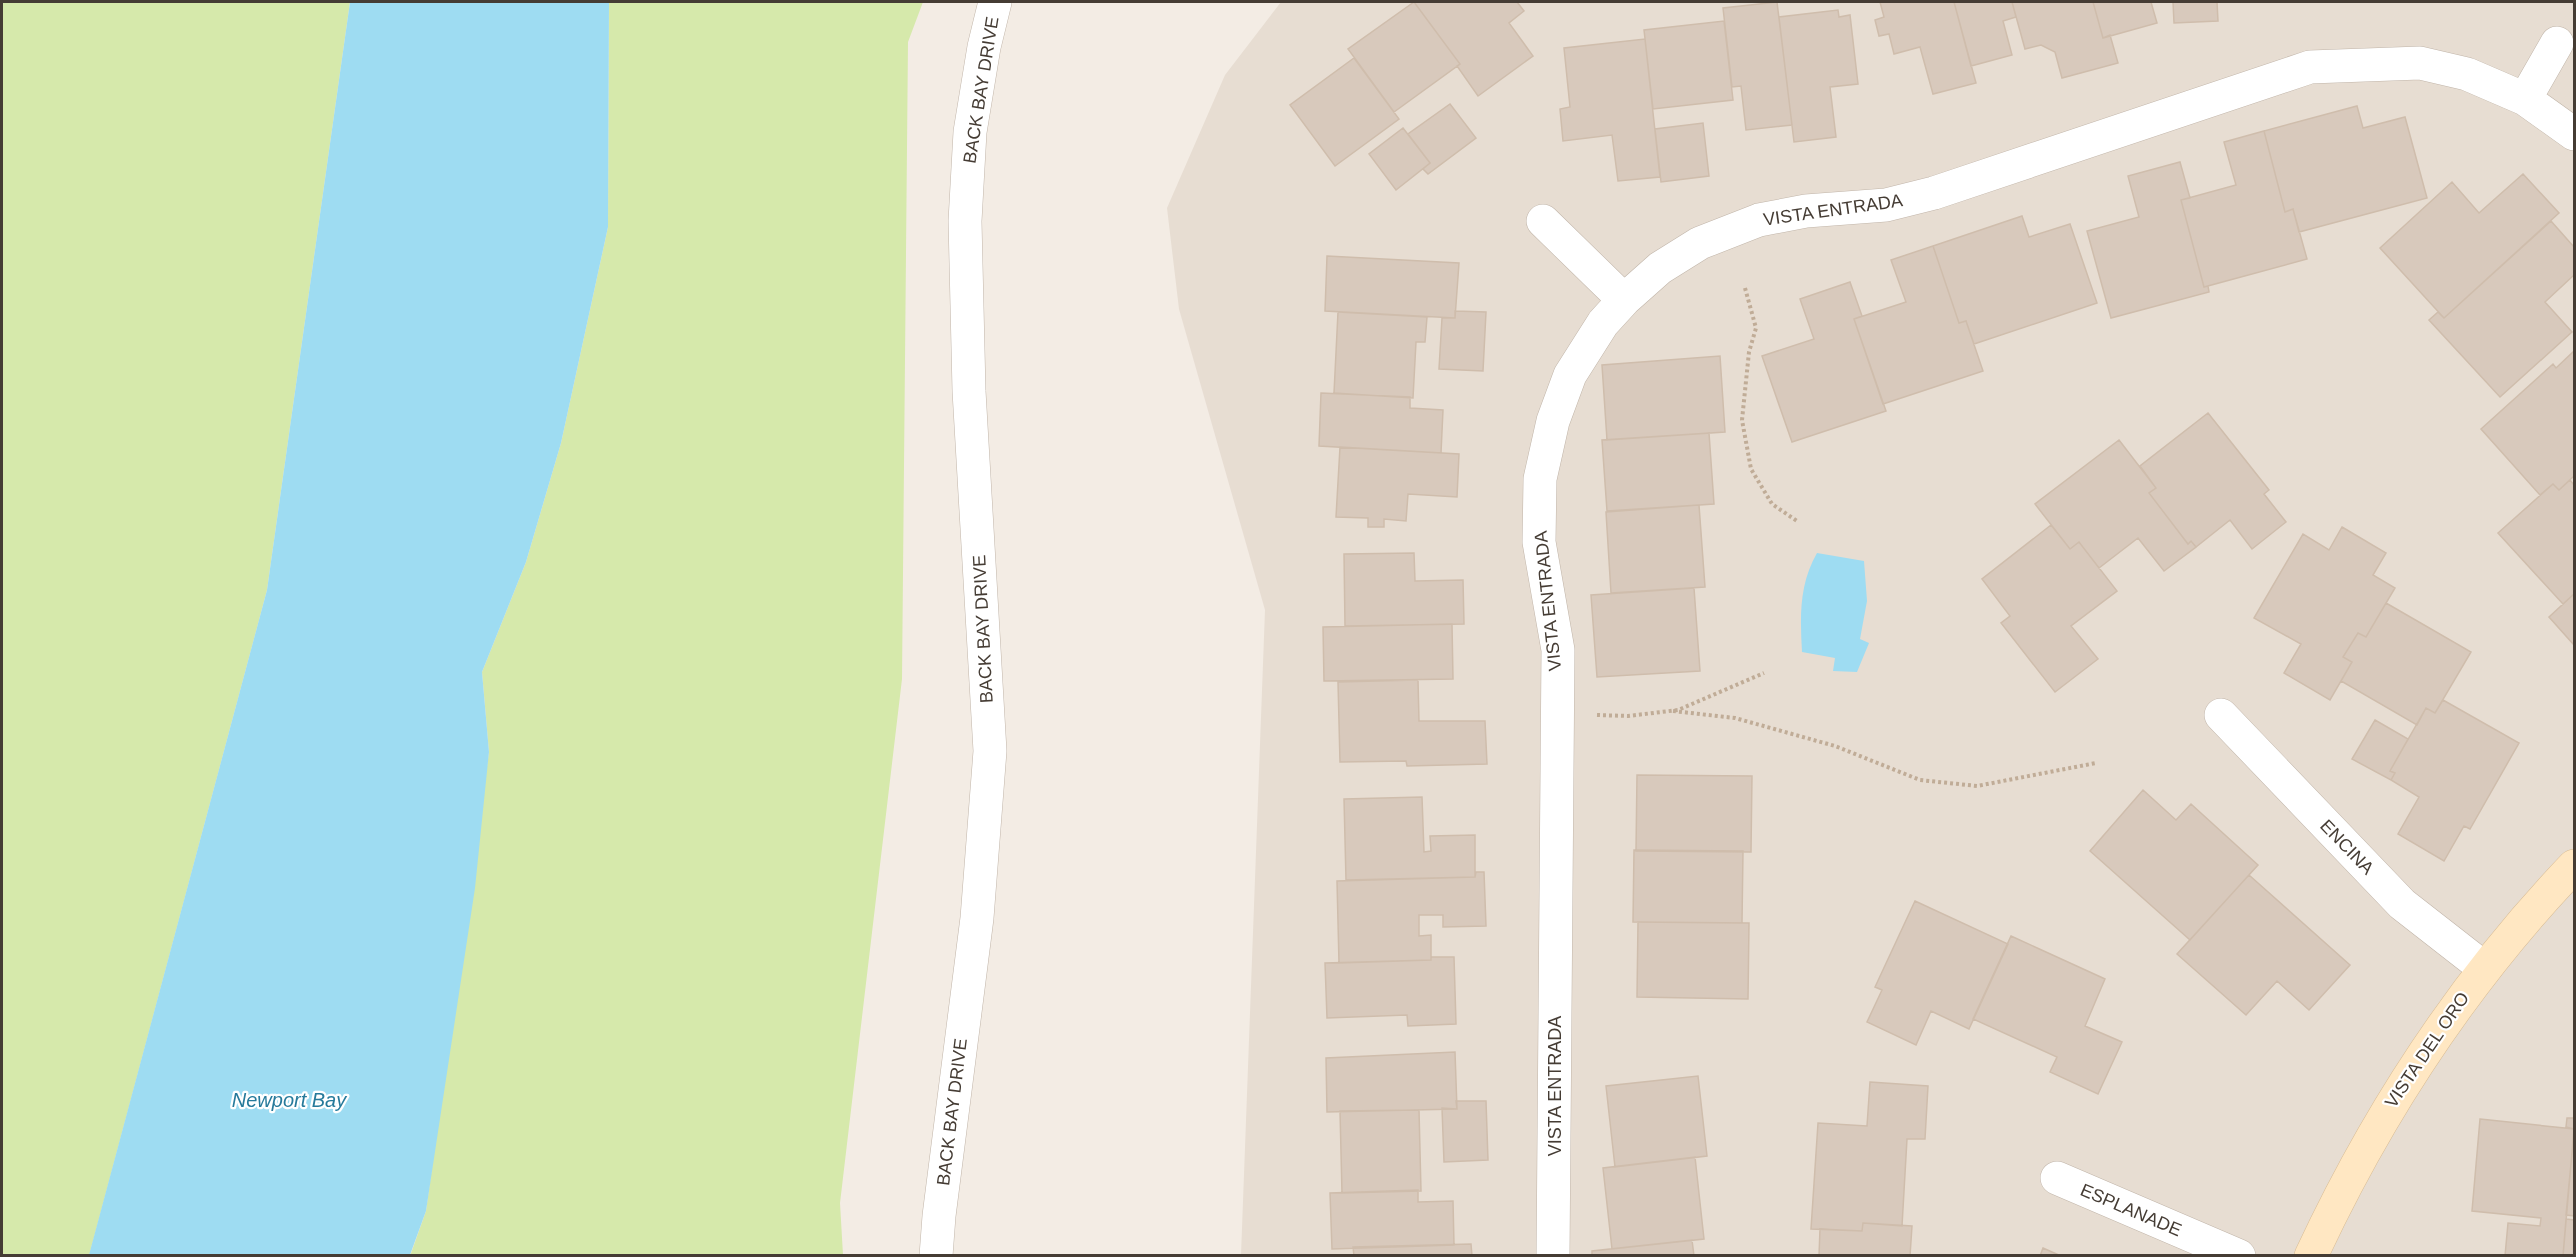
<svg xmlns="http://www.w3.org/2000/svg" width="2576" height="1257" viewBox="0 0 2576 1257" font-family="Helvetica,sans-serif">
<style>
.residential{fill:#e7ddd2}
.green{fill:#d6e9ab}
.water{fill:#9edcf2}
.building{fill:#d8c9bc;stroke:#cfbdac;stroke-width:1.5}
.lines{fill:none;stroke-linecap:round;stroke-linejoin:round}
.street-casing{stroke:#c1b5a9;stroke-width:34}
.secondary-casing{stroke:#d8bc94;stroke-width:34}
.path{stroke:#c0ac97;stroke-width:4;stroke-dasharray:3 3;stroke-linecap:butt}
.street{stroke:#fff;stroke-width:33}
.secondary{stroke:#ffe7c2;stroke-width:33}
.labels{text-anchor:middle;stroke-width:4.5;stroke-linejoin:round;paint-order:stroke}
.street-label{font-size:18px;fill:#453c34;stroke:#fff}
.water-label{font-size:20px;font-style:italic;fill:#267a9b;stroke:#fff}
</style>
<rect width="100%" height="100%" fill="#f3ece4"/>
<!-- residential -->
<path class="residential" d="M 1281,2 L 2574,2 L 2574,1255 L 1241,1255 L 1265,610 L 1179,309 L 1167,208 L 1225,75 Z"/>
<!-- green -->
<path class="green" d="M 2,2 L 350,2 L 267,590 L 89,1256 L 2,1256 Z
M 609,2 L 923,2 L 908,42 L 902,679 L 840,1203 L 843,1255 L 410,1256 L 426,1211 L 489,752 L 482,672 L 526,562 L 561,443 L 608,227 Z"/>
<!-- water -->
<path class="water" d="M 350,2 L 609,2 L 608,227 L 561,443 L 526,562 L 482,672 L 489,752 L 475,888 L 426,1211 L 410,1255 L 89,1255 L 267,590 Z
M 1817,553 L 1864,561 L 1867,601 L 1860,639 L 1869,643 L 1857,672 L 1833,671 L 1835,658 L 1802,652 C 1800,617 1799,584 1817,553 Z"/>
<!-- building -->
<path class="building" d="M 1414,2 L 1460,64 L 1394,112 L 1348,49 Z
M 1414,2 L 1517,2 L 1524,11 L 1509,23 L 1533,56 L 1478,96 L 1457,66 L 1460,64 Z
M 1777,2 L 1792,125 L 1746,130 L 1741,86 L 1732,87 L 1723,8 Z
M 1880,2 L 1954,2 L 1976,83 L 1933,94 L 1920,47 L 1894,54 L 1889,34 L 1879,36 L 1875,20 L 1884,17 Z
M 1954,2 L 2012,2 L 2016,17 L 2003,21 L 2012,55 L 1971,66 Z
M 2012,2 L 2093,2 L 2103,38 L 2110,35 L 2118,63 L 2062,78 L 2055,52 L 2041,45 L 2025,49 Z
M 2093,2 L 2151,2 L 2157,23 L 2103,38 Z
M 2173,2 L 2217,2 L 2218,21 L 2174,23 Z
M 1838,10 L 1839,17 L 1850,15 L 1858,84 L 1830,87 L 1836,137 L 1794,142 L 1779,17 Z
M 1724,21 L 1733,100 L 1653,109 L 1644,30 Z
M 1645,39 L 1660,177 L 1618,181 L 1612,135 L 1563,141 L 1560,109 L 1570,107 L 1564,48 Z
M 1354,58 L 1399,119 L 1335,166 L 1290,105 Z
M 1450,104 L 1476,138 L 1428,174 L 1423,169 L 1430,163 L 1408,134 Z
M 2357,106 L 2363,128 L 2405,117 L 2427,198 L 2299,232 L 2293,209 L 2285,212 L 2264,131 Z
M 1703,123 L 1709,176 L 1661,182 L 1655,129 Z
M 1403,128 L 1430,163 L 1396,190 L 1369,154 Z
M 2264,131 L 2285,212 L 2293,209 L 2307,259 L 2204,287 L 2181,200 L 2236,185 L 2224,142 Z
M 2180,162 L 2190,198 L 2181,200 L 2204,287 L 2208,286 L 2209,292 L 2111,318 L 2087,231 L 2139,217 L 2128,176 Z
M 2523,174 L 2559,213 L 2444,318 L 2380,248 L 2452,182 L 2479,213 Z
M 2022,216 L 2029,237 L 2070,224 L 2097,303 L 1974,344 L 1966,321 L 1959,323 L 1933,246 Z
M 2551,221 L 2574,247 L 2574,275 L 2545,302 L 2572,332 L 2500,397 L 2429,320 L 2438,312 L 2444,318 Z
M 1933,246 L 1959,323 L 1966,321 L 1983,371 L 1883,404 L 1854,319 L 1906,302 L 1891,260 Z
M 1327,256 L 1459,263 L 1455,318 L 1325,311 Z
M 1850,282 L 1862,316 L 1854,319 L 1886,411 L 1792,442 L 1762,356 L 1814,339 L 1800,299 Z
M 1455,311 L 1486,312 L 1483,371 L 1439,369 L 1442,318 L 1455,318 Z
M 1338,312 L 1427,317 L 1425,342 L 1416,342 L 1413,398 L 1334,393 Z
M 2574,351 L 2574,476 L 2559,490 L 2553,484 L 2540,495 L 2481,429 L 2553,364 L 2556,368 Z
M 1720,356 L 1725,432 L 1607,440 L 1602,365 Z
M 1321,393 L 1410,397 L 1410,408 L 1443,410 L 1441,453 L 1319,446 Z
M 2208,413 L 2269,490 L 2264,494 L 2286,522 L 2252,549 L 2230,520 L 2196,547 L 2191,541 L 2188,544 L 2149,493 L 2156,488 L 2140,466 Z
M 1709,433 L 1714,504 L 1607,511 L 1602,440 Z
M 2119,440 L 2156,488 L 2149,493 L 2188,544 L 2191,541 L 2196,547 L 2164,571 L 2138,538 L 2099,568 L 2079,542 L 2070,549 L 2035,504 Z
M 1340,447 L 1459,454 L 1457,497 L 1408,494 L 1406,521 L 1384,519 L 1384,527 L 1368,527 L 1368,518 L 1336,517 Z
M 2570,480 L 2574,485 L 2574,594 L 2563,604 L 2498,533 L 2553,484 L 2559,490 Z
M 1699,505 L 1705,587 L 1611,593 L 1606,512 Z
M 2051,525 L 2070,549 L 2079,542 L 2117,591 L 2071,626 L 2098,659 L 2055,692 L 2001,623 L 2010,616 L 1982,579 Z
M 2342,527 L 2386,553 L 2373,575 L 2395,588 L 2366,637 L 2358,633 L 2343,657 L 2352,662 L 2330,700 L 2284,673 L 2301,644 L 2254,618 L 2303,534 L 2329,550 Z
M 1414,553 L 1415,581 L 1463,580 L 1464,624 L 1345,626 L 1344,554 Z
M 1694,588 L 1700,671 L 1597,677 L 1591,595 Z
M 2574,594 L 2574,645 L 2549,617 Z
M 2386,603 L 2471,652 L 2435,713 L 2426,708 L 2417,725 L 2341,681 L 2352,662 L 2343,657 L 2358,633 L 2366,637 Z
M 1452,624 L 1453,679 L 1324,681 L 1323,627 Z
M 1418,680 L 1419,721 L 1485,721 L 1487,764 L 1407,766 L 1406,761 L 1340,762 L 1338,682 Z
M 2443,700 L 2519,743 L 2470,829 L 2464,826 L 2444,861 L 2398,834 L 2419,797 L 2391,780 L 2395,773 L 2390,771 L 2426,708 L 2435,713 Z
M 2375,720 L 2408,739 L 2390,771 L 2395,773 L 2391,780 L 2352,759 Z
M 1637,775 L 1752,776 L 1751,852 L 1636,851 Z
M 2143,790 L 2176,820 L 2191,804 L 2258,865 L 2190,940 L 2090,851 Z
M 1422,797 L 1424,852 L 1431,851 L 1430,836 L 1475,835 L 1475,877 L 1346,880 L 1344,799 Z
M 1634,850 L 1743,851 L 1742,923 L 1633,922 Z
M 1476,872 L 1484,872 L 1486,926 L 1443,927 L 1443,915 L 1419,915 L 1419,936 L 1431,935 L 1431,960 L 1339,963 L 1337,881 L 1475,877 Z
M 2249,875 L 2350,965 L 2309,1010 L 2277,981 L 2246,1015 L 2177,954 Z
M 1915,901 L 2008,944 L 1969,1029 L 1931,1011 L 1916,1045 L 1867,1022 L 1882,990 L 1875,987 Z
M 1638,922 L 1749,923 L 1748,999 L 1637,997 Z
M 2011,936 L 2105,979 L 2085,1026 L 2122,1042 L 2098,1094 L 2050,1072 L 2057,1057 L 1973,1019 Z
M 1431,957 L 1454,957 L 1456,1024 L 1408,1026 L 1407,1015 L 1327,1018 L 1325,963 L 1431,960 Z
M 1455,1052 L 1457,1109 L 1327,1112 L 1326,1058 Z
M 1698,1076 L 1707,1156 L 1615,1167 L 1606,1086 Z
M 1870,1082 L 1928,1086 L 1925,1139 L 1907,1139 L 1902,1226 L 1863,1223 L 1862,1231 L 1811,1229 L 1818,1123 L 1867,1126 Z
M 1456,1101 L 1486,1101 L 1488,1160 L 1444,1162 L 1442,1108 L 1457,1109 Z
M 1419,1110 L 1421,1191 L 1342,1193 L 1340,1111 Z
M 2567,1118 L 2574,1118 L 2574,1129 L 2566,1127 Z
M 2480,1119 L 2574,1129 L 2563,1256 L 2505,1256 L 2508,1223 L 2540,1226 L 2541,1218 L 2472,1211 Z
M 2574,1133 L 2574,1216 L 2566,1215 Z
M 1695,1157 L 1704,1239 L 1612,1249 L 1603,1168 Z
M 1418,1190 L 1418,1202 L 1453,1201 L 1454,1245 L 1332,1249 L 1330,1193 Z
M 2566,1219 L 2574,1220 L 2574,1256 L 2563,1256 Z
M 1863,1223 L 1912,1226 L 1910,1256 L 1819,1256 L 1820,1229 L 1862,1231 Z
M 1692,1240 L 1694,1256 L 1592,1256 L 1592,1251 Z
M 1471,1244 L 1472,1256 L 1354,1256 L 1353,1247 Z
M 2043,1248 L 2061,1256 L 2040,1256 Z"/>
<g class="lines">
<defs>
<path id="street" d="M 2525,99 L 2557,43
M 1543,221 L 1624,300
M 2221,715 L 2402,904 L 2484,968
M 2057,1178 L 2239,1256
M 936,1256 L 939,1216 L 977,918 L 990,751 L 969,391 L 965,221 L 970,132 L 984,47 L 995,2
M 1553,1256 L 1558,650 L 1539,542 L 1540,479 L 1553,421 L 1570,375 L 1603,323 L 1624,300 L 1660,268 L 1700,243 L 1759,220 L 1806,211 L 1886,205 L 1934,193 L 2310,67 L 2420,63 L 2467,74 L 2525,99 L 2574,134"/>
<path id="secondary" d="M 2311,1256 C 2378,1112 2465,980 2574,866"/>
</defs>
<!-- street casing -->
<use href="#street" class="street-casing"/>
<!-- secondary casing -->
<use href="#secondary" class="secondary-casing"/>
<!-- path -->
<path class="path" d="M 1745,288 L 1756,328 L 1749,352 L 1742,420 L 1751,469 L 1772,504 L 1797,521
M 1673,711 L 1735,718 L 1835,746 L 1920,780 L 1977,786 L 2096,763
M 1597,715 L 1628,716 L 1678,710 L 1764,673"/>
<!-- street -->
<use href="#street" class="street"/>
<!-- secondary -->
<use href="#secondary" class="secondary"/>
</g>
<g class="labels">
<!-- street labels -->
<g class="street-label">
<text transform="translate(981 90) rotate(-81)" y="6">BACK BAY DRIVE</text>
<text transform="translate(1833 210) rotate(-8)" y="6">VISTA ENTRADA</text>
<text transform="translate(1548 601) rotate(-96)" y="6">VISTA ENTRADA</text>
<text transform="translate(983 629) rotate(-93)" y="6">BACK BAY DRIVE</text>
<text transform="translate(2347 847) rotate(46)" y="6">ENCINA</text>
<text transform="translate(2427 1050) rotate(-56)" y="6">VISTA DEL ORO</text>
<text transform="translate(1555 1086) rotate(-90)" y="6">VISTA ENTRADA</text>
<text transform="translate(952 1112) rotate(-83)" y="6">BACK BAY DRIVE</text>
<text transform="translate(2131 1210) rotate(23)" y="6">ESPLANADE</text>
</g>
<!-- water labels -->
<g class="water-label">
<text x="289" y="1107">Newport Bay</text>
</g>
</g>
<!-- border -->
<rect width="2576" height="1257" fill="none" stroke="#453c34" stroke-width="6"/>
</svg>
